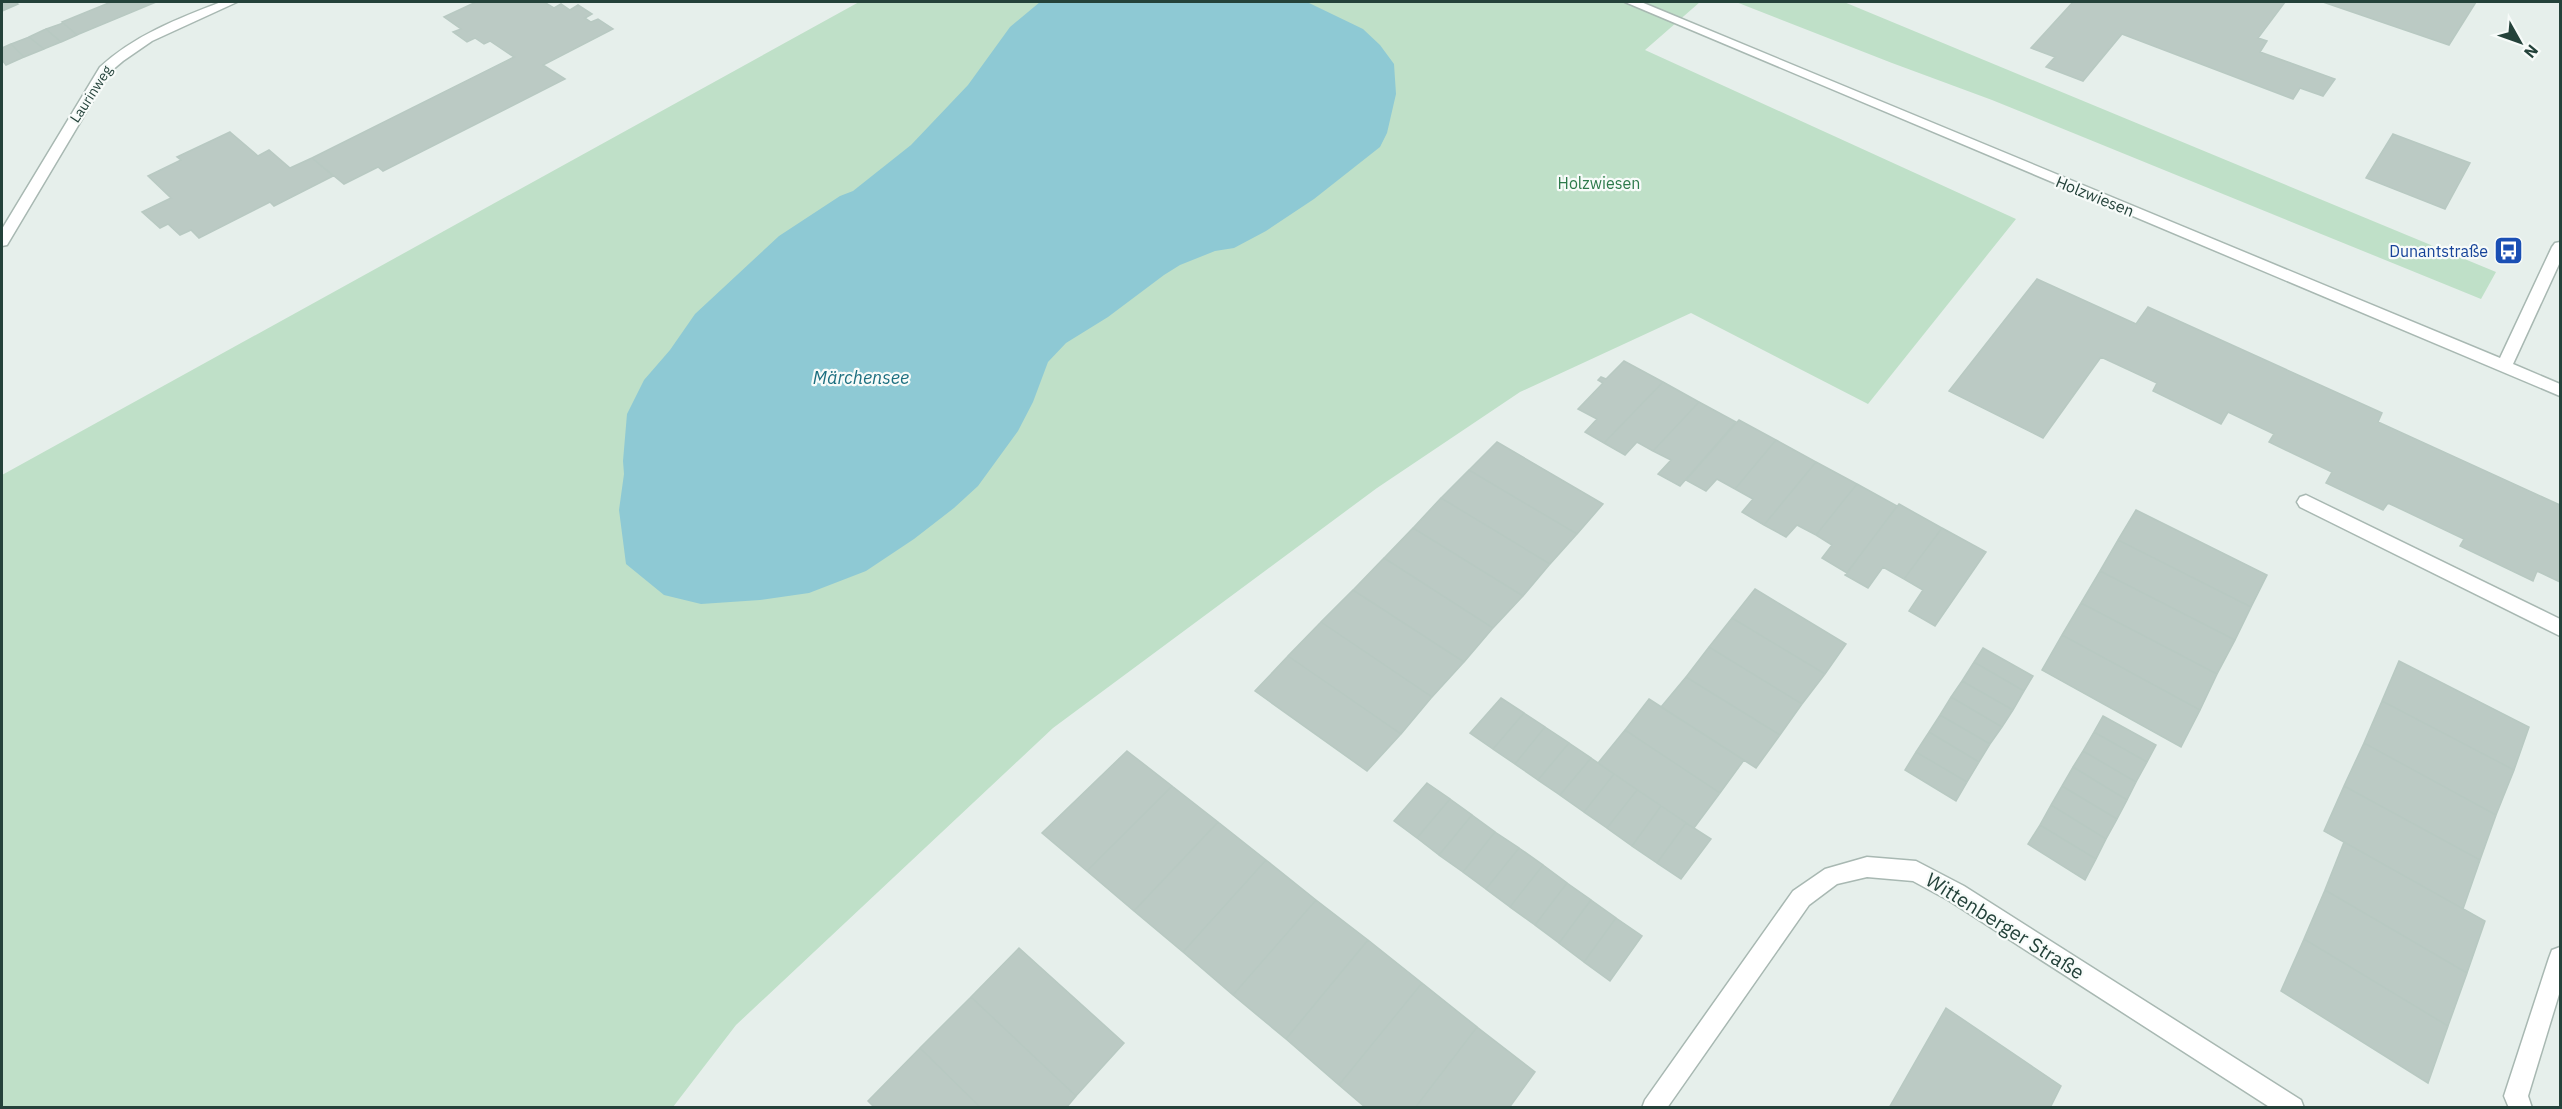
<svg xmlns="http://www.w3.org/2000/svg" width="2562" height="1109" viewBox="0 0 2562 1109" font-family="'IBM Plex Sans',sans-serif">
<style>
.green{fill:#bfe0c8}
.water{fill:#8ec9d4}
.building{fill:#bbcac4;stroke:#b8c9c2;stroke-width:1.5}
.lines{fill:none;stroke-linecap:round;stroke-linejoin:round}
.minor-casing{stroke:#a8b8b2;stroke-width:3}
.minor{fill:#fff;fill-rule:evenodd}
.labels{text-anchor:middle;stroke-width:4.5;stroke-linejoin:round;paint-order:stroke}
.far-street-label{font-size:14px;fill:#24423a;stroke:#f7fbf9}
.park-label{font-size:16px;fill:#2d7a4b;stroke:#f7fbf9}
.street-label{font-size:16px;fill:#24423a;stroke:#f7fbf9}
.transit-label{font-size:16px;fill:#164399;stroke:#f7fbf9;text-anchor:end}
.water-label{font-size:18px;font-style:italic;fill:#1c6f80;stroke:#f7fbf9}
.near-street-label{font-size:20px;fill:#24423a;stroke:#f7fbf9}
</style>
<rect width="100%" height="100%" fill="#e6efeb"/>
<!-- green -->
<path class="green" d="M 859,2 L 1700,2 L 1645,50 L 2016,219 L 1868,404 L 1691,313 L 1520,392 L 1377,488 L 1053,728 L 736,1025 L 673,1107 L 2,1107 L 2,475 Z
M 1736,2 L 1844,2 L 2496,272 L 2481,299 L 1992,100 L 1892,63 Z"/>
<!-- water -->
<path class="water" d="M 1040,2 L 1307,2 L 1363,29 L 1380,45 L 1394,64 L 1396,94 L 1387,133 L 1380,147 L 1314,199 L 1266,231 L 1234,248 L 1215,251 L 1180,265 L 1164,275 L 1108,317 L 1066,343 L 1048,362 L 1033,402 L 1018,431 L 978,486 L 954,508 L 914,539 L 866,571 L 809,593 L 760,600 L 701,604 L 664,595 L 626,564 L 619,510 L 624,474 L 623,461 L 627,414 L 644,380 L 670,350 L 695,314 L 779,236 L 840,196 L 853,191 L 911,145 L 968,85 L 1010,27 Z"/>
<!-- building -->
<path class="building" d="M 2,2 L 15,2 L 18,4 L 2,11 Z
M 111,2 L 156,2 L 77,35 L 62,22 Z
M 476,2 L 544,2 L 554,8 L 561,4 L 570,10 L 578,5 L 592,14 L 585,18 L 591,22 L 598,19 L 613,29 L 543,65 L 565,79 L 383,171 L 378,167 L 344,184 L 312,158 L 514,57 L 490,41 L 484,44 L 475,38 L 467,42 L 453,32 L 461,29 L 444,17 Z
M 2073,2 L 2285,2 L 2258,38 L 2267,41 L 2260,52 L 2335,79 L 2323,96 L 2300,88 L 2293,99 L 2122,34 L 2083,81 L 2046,67 L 2055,57 L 2031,48 Z
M 2323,2 L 2476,2 L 2449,45 Z
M 63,23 L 77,35 L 61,42 L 46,29 Z
M 46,29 L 61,42 L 44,49 L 29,37 Z
M 29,37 L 44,49 L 24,57 L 11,44 Z
M 11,44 L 24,57 L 6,65 L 2,60 L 2,48 Z
M 230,132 L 258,156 L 269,150 L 290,168 L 312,158 L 333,176 L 274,206 L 270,202 L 199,238 L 191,230 L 180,235 L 168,224 L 160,228 L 142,212 L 171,198 L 148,176 L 181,160 L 177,157 Z
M 2393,134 L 2470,163 L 2445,209 L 2366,178 Z
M 2037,279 L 2136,324 L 2148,307 L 2382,413 L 2378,422 L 2560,505 L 2560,582 L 2537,571 L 2533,581 L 2460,546 L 2464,539 L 2388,503 L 2383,510 L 2326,483 L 2332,472 L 2269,442 L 2274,434 L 2228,412 L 2221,424 L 2153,391 L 2157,383 L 2101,357 L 2043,438 L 1949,391 Z
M 1624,361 L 1663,382 L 1604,443 L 1585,432 L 1597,419 L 1578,409 L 1603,383 L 1598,380 L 1601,377 L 1606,379 Z
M 1663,382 L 1699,402 L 1653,451 L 1637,442 L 1625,455 L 1604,443 Z
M 1699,402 L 1736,422 L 1680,486 L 1658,474 L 1671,460 L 1653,451 Z
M 1739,420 L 1776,440 L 1735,489 L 1717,479 L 1706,491 L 1686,480 Z
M 1776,440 L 1816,462 L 1764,525 L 1742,512 L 1753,499 L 1735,489 Z
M 1497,442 L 1603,504 L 1577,534 L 1469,470 Z
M 1816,462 L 1857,484 L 1816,535 L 1797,525 L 1786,537 L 1764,525 Z
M 1469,470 L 1577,534 L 1550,564 L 1441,498 Z
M 1857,484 L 1897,506 L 1847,573 L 1822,558 L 1832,545 L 1816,535 Z
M 1441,498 L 1550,564 L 1523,596 L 1413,528 Z
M 1899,504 L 1942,528 L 1904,579 L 1883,567 L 1868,588 L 1845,575 Z
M 2136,510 L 2267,575 L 2251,607 L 2118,540 Z
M 1413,528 L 1523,596 L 1493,628 L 1384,558 Z
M 1942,528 L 1986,552 L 1935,626 L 1909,611 L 1923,590 L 1904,579 Z
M 2118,540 L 2251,607 L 2235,640 L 2100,571 Z
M 1384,558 L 1493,628 L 1464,662 L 1353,590 Z
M 2100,571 L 2235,640 L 2217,674 L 2081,603 Z
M 1755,589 L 1846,644 L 1825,674 L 1732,618 Z
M 1353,590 L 1464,662 L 1432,697 L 1321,622 Z
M 2081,603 L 2217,674 L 2200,710 L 2062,635 Z
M 1732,618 L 1825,674 L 1802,704 L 1709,647 Z
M 1321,622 L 1432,697 L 1401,734 L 1288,656 Z
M 2062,635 L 2200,710 L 2181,747 L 2042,670 Z
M 1709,647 L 1802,704 L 1780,735 L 1686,677 Z
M 1983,648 L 2033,676 L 2024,691 L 1974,662 Z
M 1288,656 L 1401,734 L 1367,771 L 1255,691 Z
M 2399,661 L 2529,727 L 2514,770 L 2382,701 Z
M 1974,662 L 2024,691 L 2013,710 L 1962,681 Z
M 1686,677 L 1780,735 L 1756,768 L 1661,707 Z
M 1962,681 L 2013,710 L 2002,727 L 1951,697 Z
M 1951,697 L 2002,727 L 1990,744 L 1940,715 Z
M 1501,698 L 1524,713 L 1493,749 L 1470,733 Z
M 1649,699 L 1744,760 L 1720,793 L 1625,730 Z
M 2382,701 L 2514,770 L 2496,815 L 2364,743 Z
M 1524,713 L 1545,727 L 1515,764 L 1493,749 Z
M 1940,715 L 1990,744 L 1979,762 L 1929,732 Z
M 2103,716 L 2156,745 L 2147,762 L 2094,732 Z
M 1545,727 L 1569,743 L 1538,780 L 1515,764 Z
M 1625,730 L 1720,793 L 1694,828 L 1598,763 Z
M 1929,732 L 1979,762 L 1967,782 L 1916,752 Z
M 2094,732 L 2147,762 L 2136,782 L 2083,751 Z
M 1569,743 L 1591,758 L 1560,795 L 1538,780 Z
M 2364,743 L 2496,815 L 2480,860 L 2344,786 Z
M 1127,751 L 1172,786 L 1087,871 L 1042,833 Z
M 2083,751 L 2136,782 L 2127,800 L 2073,767 Z
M 1916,752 L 1967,782 L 1956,801 L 1905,770 Z
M 1591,758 L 1614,774 L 1584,812 L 1560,795 Z
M 2073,767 L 2127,800 L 2117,819 L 2062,786 Z
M 1614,774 L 1637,790 L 1607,828 L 1584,812 Z
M 1427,783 L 1450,799 L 1417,838 L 1394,821 Z
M 1172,786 L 1218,822 L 1134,911 L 1087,871 Z
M 2062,786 L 2117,819 L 2106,839 L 2051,805 Z
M 2344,786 L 2480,860 L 2463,909 L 2324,831 Z
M 1637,790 L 1661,806 L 1632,846 L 1607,828 Z
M 1450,799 L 1472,815 L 1439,855 L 1417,838 Z
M 2051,805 L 2106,839 L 2096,859 L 2040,825 Z
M 1661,806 L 1686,823 L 1657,863 L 1632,846 Z
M 1472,815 L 1495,832 L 1463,872 L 1439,855 Z
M 1218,822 L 1266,860 L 1183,952 L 1134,911 Z
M 1686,823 L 1711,839 L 1681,879 L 1657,863 Z
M 2040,825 L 2096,859 L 2085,880 L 2028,844 Z
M 1495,832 L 1519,848 L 1486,889 L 1463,872 Z
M 2344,842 L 2485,921 L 2467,973 L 2325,890 Z
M 1519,848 L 1543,865 L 1510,907 L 1486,889 Z
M 1266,860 L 1316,900 L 1233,995 L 1183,952 Z
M 1543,865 L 1567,883 L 1535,925 L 1510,907 Z
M 1567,883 L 1591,900 L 1559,943 L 1535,925 Z
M 2325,890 L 2467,973 L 2448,1026 L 2304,939 Z
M 1316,900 L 1368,940 L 1286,1039 L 1233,995 Z
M 1591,900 L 1616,918 L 1584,962 L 1559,943 Z
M 1616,918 L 1642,936 L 1610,981 L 1584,962 Z
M 2304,939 L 2448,1026 L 2428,1083 L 2281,991 Z
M 1368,940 L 1422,983 L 1339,1085 L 1286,1039 Z
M 1019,948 L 1124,1043 L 1076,1096 L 971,997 Z
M 1422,983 L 1477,1027 L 1415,1108 L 1366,1108 L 1339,1085 Z
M 971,997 L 1076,1096 L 1066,1108 L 981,1108 L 920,1048 Z
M 1946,1008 L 2061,1086 L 2050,1108 L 1889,1108 Z
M 1477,1027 L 1535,1072 L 1509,1108 L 1415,1108 Z
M 920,1048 L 981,1108 L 875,1108 L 868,1101 Z"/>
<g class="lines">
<defs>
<path id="minor" d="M 221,2 L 237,2 L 152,41 L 123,61 L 110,72 L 7,245 L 2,246 L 2,229 L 100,67 C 135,35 177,19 221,2 Z
M 1625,2 L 1641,2 L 2500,358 L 2552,247 L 2555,243 L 2560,242 L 2560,262 L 2513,364 L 2560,384 L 2560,396 Z
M 2306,495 L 2560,619 L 2560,636 L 2300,507 L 2297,502 L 2300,497 Z
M 1867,857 L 1916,861 L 1964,886 L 2301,1100 L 2304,1108 L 2271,1108 L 1948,900 L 1913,881 L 1867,877 L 1837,884 L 1809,905 L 1667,1108 L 1642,1108 L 1645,1100 L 1793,891 L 1825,869 Z
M 2560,947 L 2560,991 L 2528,1096 L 2532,1108 L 2509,1108 L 2504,1096 L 2549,958 L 2552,950 Z"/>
</defs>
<!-- minor casing -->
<use href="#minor" class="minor-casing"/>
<!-- minor -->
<use href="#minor" class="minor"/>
</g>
<!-- icons -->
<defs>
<symbol id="bus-square" viewBox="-11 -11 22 22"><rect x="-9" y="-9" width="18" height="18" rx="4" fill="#1a4fb4" stroke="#f7fbf9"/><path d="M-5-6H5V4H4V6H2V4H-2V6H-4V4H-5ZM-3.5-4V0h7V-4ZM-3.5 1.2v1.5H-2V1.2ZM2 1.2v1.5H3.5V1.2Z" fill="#fff"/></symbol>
</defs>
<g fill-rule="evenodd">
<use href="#bus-square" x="2492" y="234" width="33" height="33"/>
</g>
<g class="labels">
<!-- far-street labels -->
<g class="far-street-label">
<text transform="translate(91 94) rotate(-57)" y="5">Laurinweg</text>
</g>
<!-- park labels -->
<g class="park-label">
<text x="1599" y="189">Holzwiesen</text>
</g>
<!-- street labels -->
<g class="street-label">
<text transform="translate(2095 196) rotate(22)" y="6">Holzwiesen</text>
</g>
<!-- transit labels -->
<g class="transit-label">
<text x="2488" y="257">Dunantstraße</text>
</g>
<!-- water labels -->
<g class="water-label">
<text x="861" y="384">Märchensee</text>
</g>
<!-- near-street labels -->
<g class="near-street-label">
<text transform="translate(2005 926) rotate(32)" y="7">Wittenberger Straße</text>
</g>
</g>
<!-- border -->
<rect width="2562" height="1109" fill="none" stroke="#24423a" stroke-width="6"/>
<!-- north arrow -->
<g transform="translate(2520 42) rotate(130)" stroke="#f7fbf9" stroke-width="4.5" paint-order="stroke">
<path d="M0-4.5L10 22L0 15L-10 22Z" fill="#24423a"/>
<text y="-9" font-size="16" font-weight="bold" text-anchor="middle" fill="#24423a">N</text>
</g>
</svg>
